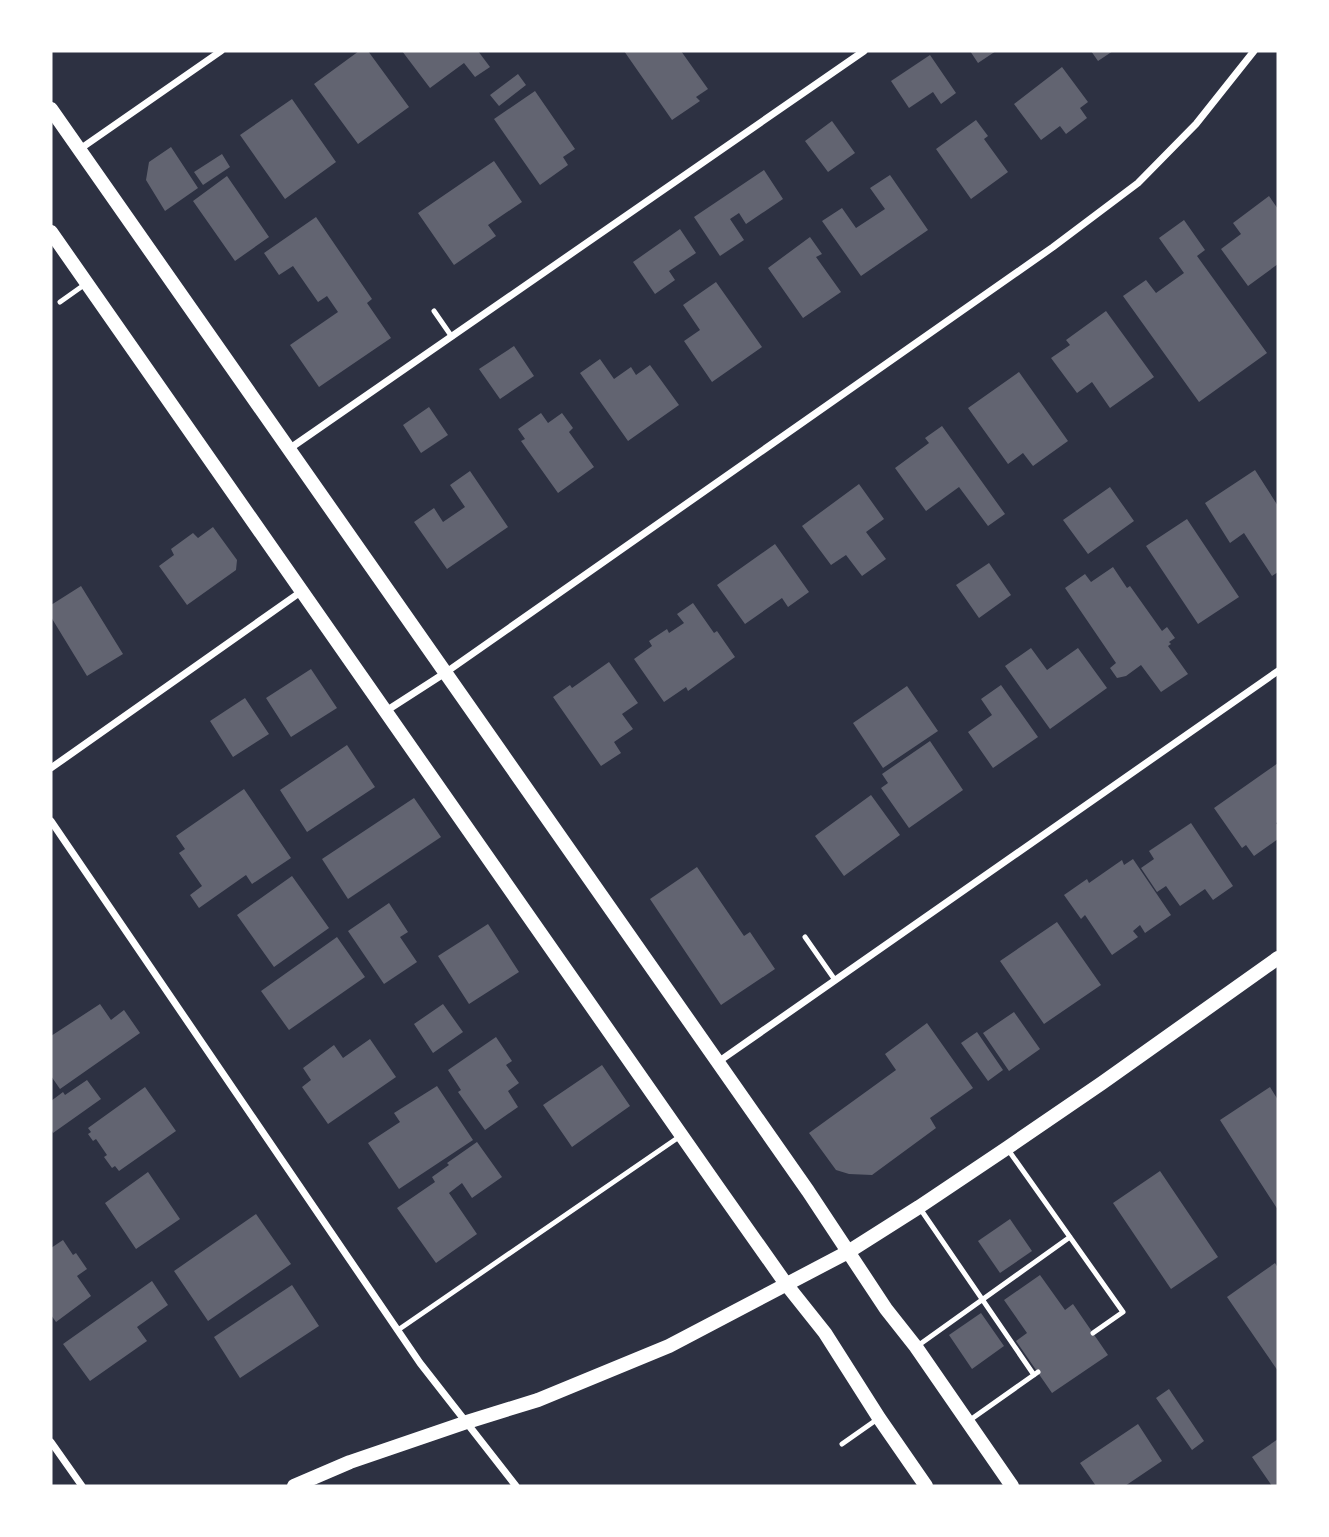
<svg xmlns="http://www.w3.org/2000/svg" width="1329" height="1537" viewBox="0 0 1329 1537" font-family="'Source Sans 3',sans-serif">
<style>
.building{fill:#626471}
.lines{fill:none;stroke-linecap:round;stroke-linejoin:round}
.service{stroke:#fff;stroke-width:5}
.minor{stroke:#fff;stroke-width:7}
.secondary{stroke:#fff;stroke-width:14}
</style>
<rect width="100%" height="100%" fill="#2d3142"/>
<!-- building -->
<path class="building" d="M 359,51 L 368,51 L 409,107 L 358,144 L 314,84 Z
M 402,51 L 478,51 L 490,67 L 475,77 L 464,63 L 430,88 Z
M 624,51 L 681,51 L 708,89 L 696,97 L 700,101 L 672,120 Z
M 970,51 L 996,51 L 978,63 Z
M 1091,51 L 1113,51 L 1098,61 Z
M 930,55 L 956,93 L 941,104 L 933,92 L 909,108 L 891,81 Z
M 1062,67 L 1088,102 L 1080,108 L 1087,118 L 1066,134 L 1060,126 L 1041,140 L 1014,104 Z
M 518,74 L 526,85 L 499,106 L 490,95 Z
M 535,91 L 575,149 L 563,157 L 568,165 L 540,185 L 494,119 Z
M 292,99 L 336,162 L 285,199 L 240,135 Z
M 976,120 L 988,136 L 984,139 L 1008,172 L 971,199 L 936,149 Z
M 832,121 L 855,153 L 828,172 L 805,141 Z
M 171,147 L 198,188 L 165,211 L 146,180 L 149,162 Z
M 222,154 L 230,167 L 203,185 L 194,172 Z
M 494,161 L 522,202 L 488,225 L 496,236 L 454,265 L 418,213 Z
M 764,170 L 783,199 L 746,224 L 739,213 L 730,219 L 744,240 L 720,256 L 694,217 Z
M 890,175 L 928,230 L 861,276 L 822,221 L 842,208 L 856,228 L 885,209 L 870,188 Z
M 227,176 L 269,237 L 235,261 L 193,201 Z
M 1269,196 L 1278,209 L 1278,264 L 1248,286 L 1221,249 L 1241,234 L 1233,223 Z
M 316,217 L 372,299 L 367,303 L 391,338 L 319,387 L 290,345 L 338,312 L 327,296 L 318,302 L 293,266 L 279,275 L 264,253 Z
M 1184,220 L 1205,250 L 1197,256 L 1267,353 L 1199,402 L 1123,296 L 1146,280 L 1156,293 L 1184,273 L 1159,238 Z
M 680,229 L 696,253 L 669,271 L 675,280 L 655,294 L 633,262 Z
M 810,237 L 822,254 L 816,257 L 841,292 L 803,318 L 768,268 Z
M 716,282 L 762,347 L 712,382 L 684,341 L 700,330 L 683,305 Z
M 1106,311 L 1154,377 L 1110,408 L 1092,382 L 1077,393 L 1051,358 L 1070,345 L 1066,340 Z
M 514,346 L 534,376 L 500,399 L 479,369 Z
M 600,359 L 614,379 L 631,367 L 636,375 L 650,365 L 679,405 L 628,441 L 580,373 Z
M 1019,372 L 1068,441 L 1033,466 L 1023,453 L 1008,464 L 968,408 Z
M 429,407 L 448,435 L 421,453 L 403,425 Z
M 541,413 L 548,423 L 562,413 L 573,428 L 569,432 L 594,467 L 558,493 L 521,441 L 525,439 L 518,429 Z
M 942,426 L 1005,514 L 988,526 L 959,487 L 926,511 L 895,468 L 929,443 L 925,438 Z
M 1255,470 L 1278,506 L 1278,572 L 1272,576 L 1244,533 L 1230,543 L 1205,503 Z
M 470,471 L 508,527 L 447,569 L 414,522 L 434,508 L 443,522 L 465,507 L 450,485 Z
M 859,484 L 884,519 L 866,532 L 886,559 L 862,576 L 846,555 L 831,565 L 802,526 Z
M 1110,487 L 1134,521 L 1088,554 L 1063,520 Z
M 1187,519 L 1239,597 L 1198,624 L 1146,546 Z
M 213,527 L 237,560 L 236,570 L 187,605 L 159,566 L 174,555 L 171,549 L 193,533 L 198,538 Z
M 775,544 L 809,592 L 788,607 L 782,598 L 745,624 L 717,585 Z
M 989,563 L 1011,595 L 979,618 L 956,585 Z
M 1113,567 L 1127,588 L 1130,586 L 1162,631 L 1167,627 L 1175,638 L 1169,642 L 1171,644 L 1168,646 L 1188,674 L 1161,692 L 1141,665 L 1126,676 L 1117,678 L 1110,668 L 1116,663 L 1065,588 L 1085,574 L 1091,582 Z
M 81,586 L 123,654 L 87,676 L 51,617 L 51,605 Z
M 693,603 L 714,633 L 717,631 L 735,657 L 688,691 L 686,687 L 664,702 L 634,659 L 652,646 L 649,641 L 667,629 L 669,633 L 684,623 L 677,614 Z
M 1031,648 L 1047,670 L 1078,648 L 1107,688 L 1050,729 L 1005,666 Z
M 609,662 L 638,703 L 622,714 L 633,729 L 614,742 L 621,753 L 601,766 L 553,697 L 570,685 L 572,688 Z
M 311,669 L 337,708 L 291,737 L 266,698 Z
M 1001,685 L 1038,737 L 993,768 L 968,732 L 992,715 L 981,699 Z
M 907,686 L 938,731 L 883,768 L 853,723 Z
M 245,698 L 269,734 L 233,757 L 210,721 Z
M 930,741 L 963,790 L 909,828 L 881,788 L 888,783 L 882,774 Z
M 347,745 L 375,787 L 307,832 L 280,790 Z
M 1278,763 L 1278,822 L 1276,823 L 1278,826 L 1278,839 L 1254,856 L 1246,845 L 1242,848 L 1214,808 Z
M 244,789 L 291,858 L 252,884 L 246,875 L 199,908 L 190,895 L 202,886 L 179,853 L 185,849 L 176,836 Z
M 871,795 L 900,835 L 844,876 L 815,836 Z
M 414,798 L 441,837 L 348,899 L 322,859 Z
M 1191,823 L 1233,886 L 1213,900 L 1205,889 L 1180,906 L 1166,886 L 1157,892 L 1141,868 L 1154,859 L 1149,851 Z
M 1133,859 L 1171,915 L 1145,933 L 1140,925 L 1133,931 L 1138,937 L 1112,955 L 1085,915 L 1081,919 L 1064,895 L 1087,879 L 1089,883 L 1122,860 L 1124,865 Z
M 697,867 L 744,936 L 750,932 L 775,969 L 721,1005 L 650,899 Z
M 292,876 L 329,928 L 274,967 L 237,915 Z
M 389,903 L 408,932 L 400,937 L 417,962 L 384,984 L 348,931 Z
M 1057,922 L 1101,985 L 1044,1024 L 1000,961 Z
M 488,924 L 519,972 L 469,1004 L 438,956 Z
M 337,937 L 365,977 L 289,1030 L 261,991 Z
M 100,1004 L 111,1020 L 124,1010 L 140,1033 L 60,1089 L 51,1076 L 51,1036 Z
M 443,1004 L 463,1032 L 433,1053 L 414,1024 Z
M 1014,1012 L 1040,1049 L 1009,1071 L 983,1033 Z
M 927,1023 L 973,1088 L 930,1118 L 936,1128 L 872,1175 L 849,1174 L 836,1170 L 809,1133 L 896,1070 L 885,1054 Z
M 977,1032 L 1003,1070 L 988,1081 L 961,1043 Z
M 496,1037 L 512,1061 L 506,1065 L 519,1083 L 508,1091 L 518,1107 L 485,1130 L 458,1092 L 461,1090 L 448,1070 Z
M 370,1039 L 396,1077 L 328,1124 L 302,1087 L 311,1080 L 303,1068 L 334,1045 L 343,1058 Z
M 602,1065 L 630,1106 L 572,1147 L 543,1105 Z
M 87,1080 L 101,1099 L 53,1133 L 51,1129 L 51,1101 L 63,1092 L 65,1095 Z
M 437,1086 L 473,1140 L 399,1189 L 368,1143 L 400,1122 L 394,1113 Z
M 145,1087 L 176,1131 L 119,1171 L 115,1166 L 112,1168 L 104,1157 L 107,1155 L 96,1139 L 93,1141 L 88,1134 L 91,1132 L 88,1128 Z
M 1270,1087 L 1278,1100 L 1278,1210 L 1220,1120 Z
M 477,1142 L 502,1177 L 472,1198 L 462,1183 L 449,1193 L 477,1234 L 436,1263 L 397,1208 L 435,1182 L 432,1177 L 449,1165 L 447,1163 Z
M 1160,1171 L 1218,1257 L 1171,1289 L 1113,1203 Z
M 148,1172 L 180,1219 L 136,1249 L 105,1203 Z
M 256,1214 L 291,1264 L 208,1321 L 174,1271 Z
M 1010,1219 L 1032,1251 L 1000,1273 L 978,1241 Z
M 63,1240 L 73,1255 L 76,1253 L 87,1269 L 77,1276 L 91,1296 L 56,1322 L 51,1315 L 51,1248 Z
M 1275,1263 L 1278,1268 L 1278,1371 L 1227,1297 Z
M 1040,1275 L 1065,1310 L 1073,1304 L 1108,1355 L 1052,1393 L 1016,1341 L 1027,1333 L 1004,1300 Z
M 152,1281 L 168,1305 L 137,1327 L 147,1341 L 90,1381 L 63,1344 Z
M 292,1285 L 319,1326 L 240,1378 L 214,1337 Z
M 981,1313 L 1004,1346 L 972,1369 L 949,1335 Z
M 1169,1389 L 1204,1441 L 1192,1450 L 1156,1398 Z
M 1138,1424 L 1162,1461 L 1125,1486 L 1096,1486 L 1080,1463 Z
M 1278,1439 L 1278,1486 L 1272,1486 L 1252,1457 Z"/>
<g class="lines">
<!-- service -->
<path class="service" d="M 60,302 L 84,285
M 434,311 L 452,337
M 805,937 L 835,980
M 1009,1151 L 1123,1312 L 1093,1333
M 919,1207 L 1034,1375
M 398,1330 L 679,1137
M 916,1347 L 1070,1237
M 970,1420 L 1038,1372
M 842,1444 L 879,1418"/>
<!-- minor -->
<path class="minor" d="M 80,149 L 221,51
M 289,449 L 864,51
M 386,711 L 445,673 L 1053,247 L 1138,183 L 1196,124 L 1254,51
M 51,768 L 302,591
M 51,821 L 420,1363 L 516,1486
M 718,1062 L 1278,671
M 51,1442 L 82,1486"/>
<!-- secondary -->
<path class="secondary" d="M 51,109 L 808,1191 L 886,1309 L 916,1347 L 1012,1486
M 51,232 L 719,1189 L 786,1284 L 825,1333 L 879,1418 L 926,1486
M 294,1486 L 350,1462 L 467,1422 L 538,1400 L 669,1346 L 848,1252 L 919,1207 L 1007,1148 L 1102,1083 L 1278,958"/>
</g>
<!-- border -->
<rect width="1329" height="1537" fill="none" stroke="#ffffff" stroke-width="105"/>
</svg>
